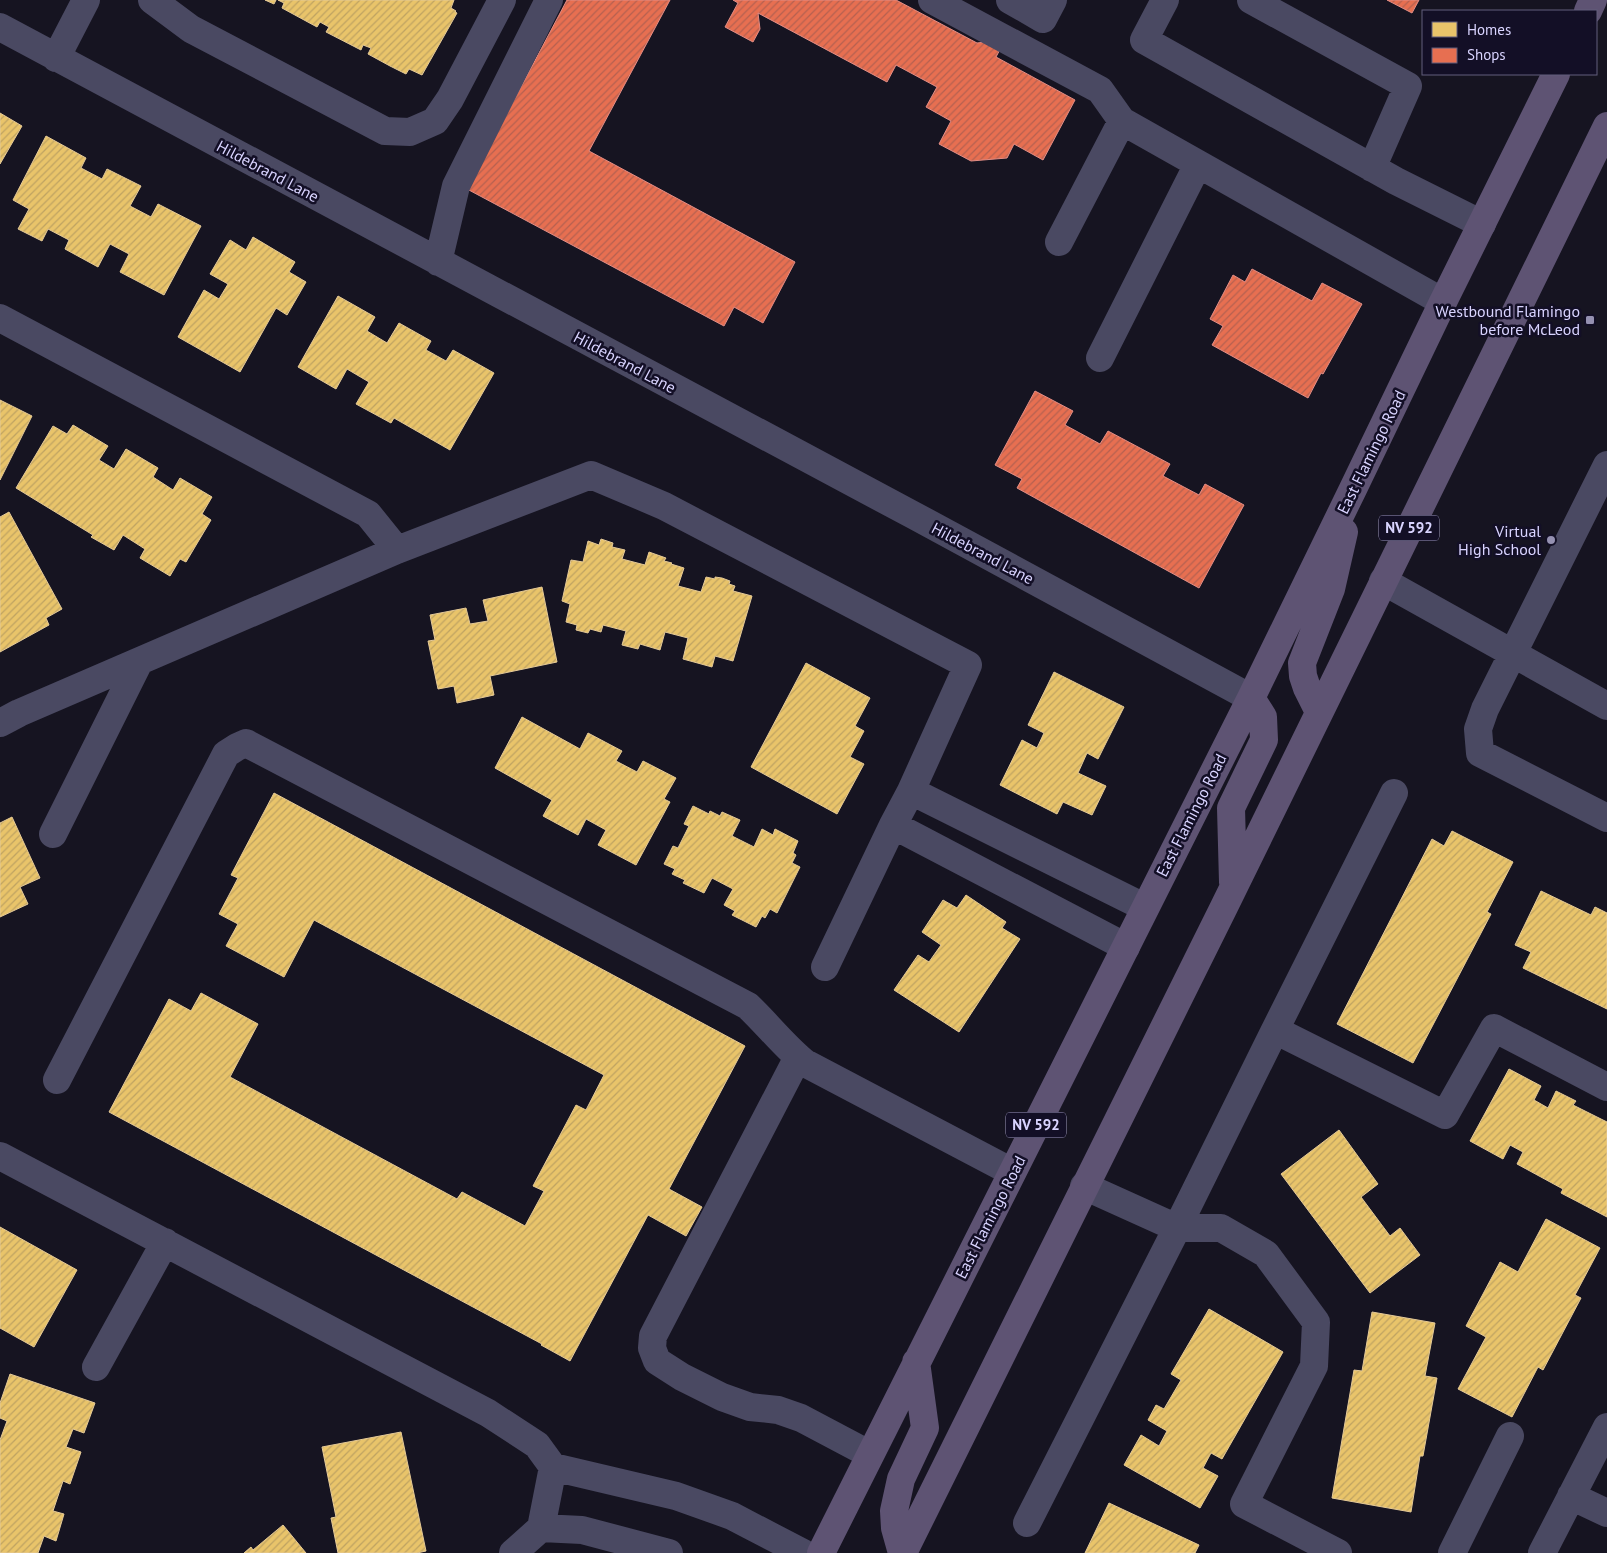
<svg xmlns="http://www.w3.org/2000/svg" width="1607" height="1553" viewBox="0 0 1607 1553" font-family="'PT Sans',sans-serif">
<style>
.homes{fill:url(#homes-hatch);stroke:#e4c997}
.shops{fill:url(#shops-hatch);stroke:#e38d85}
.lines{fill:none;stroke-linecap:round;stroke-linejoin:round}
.minor{stroke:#4a4962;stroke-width:28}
.major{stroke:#5e5373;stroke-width:28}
.poi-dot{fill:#9591b1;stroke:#130f26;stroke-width:2}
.labels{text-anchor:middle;stroke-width:5;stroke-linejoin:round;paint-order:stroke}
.shield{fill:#130f26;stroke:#9e99be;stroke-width:1}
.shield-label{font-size:15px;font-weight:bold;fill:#d9d4ff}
.street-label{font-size:16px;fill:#d9d4ff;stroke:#130f26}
.poi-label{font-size:16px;fill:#d9d4ff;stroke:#130f26;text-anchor:end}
</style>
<defs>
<pattern id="homes-hatch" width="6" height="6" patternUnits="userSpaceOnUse" patternTransform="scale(1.25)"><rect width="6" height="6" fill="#e9c46a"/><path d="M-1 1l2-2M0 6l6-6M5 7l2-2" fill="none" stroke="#bfa362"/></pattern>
<pattern id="shops-hatch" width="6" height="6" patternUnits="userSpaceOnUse" patternTransform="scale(1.25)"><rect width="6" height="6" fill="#e76f51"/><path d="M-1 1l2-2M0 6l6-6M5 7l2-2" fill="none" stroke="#b56150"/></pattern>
</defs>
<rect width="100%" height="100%" fill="#161421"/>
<!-- homes -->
<path class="homes" d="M 265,0 L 276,0 L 274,4 Z
M 278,0 L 454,0 L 451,8 L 456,11 L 455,12 L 457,13 L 422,75 L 409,69 L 406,74 L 390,66 L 368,54 L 371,48 L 363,45 L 361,50 L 326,32 L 329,27 L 320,22 L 317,27 L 282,8 L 284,3 Z
M 0,113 L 22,126 L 0,164 Z
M 46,136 L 86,158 L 81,168 L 102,179 L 107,169 L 141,186 L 130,206 L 151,217 L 158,204 L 201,226 L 164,295 L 120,272 L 129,254 L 110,244 L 98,267 L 65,249 L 69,240 L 48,229 L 42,241 L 18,229 L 29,209 L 13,200 Z
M 253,237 L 295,262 L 289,272 L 306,282 L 287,315 L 276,308 L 240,372 L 178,337 L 204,290 L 219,299 L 228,284 L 210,274 L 230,240 L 246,250 Z
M 338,296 L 375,317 L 367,331 L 387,343 L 399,323 L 431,341 L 426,350 L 446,361 L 453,350 L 494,373 L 450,450 L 394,418 L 391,423 L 356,404 L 369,382 L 347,369 L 336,389 L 298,367 Z
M 0,400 L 32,416 L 0,480 Z
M 73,425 L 108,446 L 99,460 L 114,469 L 126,449 L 158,468 L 153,477 L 173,490 L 180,478 L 212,497 L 202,514 L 211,520 L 186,562 L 180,559 L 170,576 L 140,558 L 145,549 L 123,535 L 114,550 L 91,537 L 93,535 L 16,488 L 53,426 L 67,434 Z
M 9,512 L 62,609 L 46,618 L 49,625 L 0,652 L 0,517 Z
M 601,539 L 613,543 L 612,547 L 625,550 L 622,559 L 645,565 L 649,552 L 666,558 L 664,561 L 672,563 L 671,564 L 684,568 L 678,586 L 701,592 L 706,577 L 715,579 L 715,577 L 722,578 L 730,581 L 729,584 L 735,586 L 733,591 L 752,596 L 733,661 L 715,656 L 712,667 L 683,659 L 688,638 L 665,632 L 660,650 L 640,644 L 638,649 L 622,645 L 626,631 L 603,625 L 601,632 L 590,629 L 588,633 L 576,630 L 577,625 L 566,622 L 570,604 L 562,601 L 571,560 L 583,562 L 588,541 L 599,545 Z
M 542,587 L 557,662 L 490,676 L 494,695 L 457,703 L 454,686 L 438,689 L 428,641 L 435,640 L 430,615 L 466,608 L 470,624 L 488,621 L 483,600 Z
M 806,663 L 870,698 L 855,726 L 864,731 L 850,757 L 864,764 L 837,814 L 751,767 Z
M 1054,672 L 1124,707 L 1098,759 L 1087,753 L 1078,773 L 1106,786 L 1092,815 L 1063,802 L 1057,814 L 1000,785 L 1022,740 L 1037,748 L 1044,733 L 1028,725 Z
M 522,717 L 580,749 L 588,733 L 622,751 L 616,761 L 637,772 L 643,761 L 676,778 L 664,799 L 670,802 L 636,865 L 598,845 L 606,830 L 586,819 L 578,835 L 543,816 L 552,800 L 495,768 Z
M 274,793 L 745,1046 L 669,1189 L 702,1207 L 686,1236 L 648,1215 L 570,1361 L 541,1345 L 542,1344 L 109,1112 L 169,999 L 191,1011 L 201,993 L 258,1024 L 230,1077 L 457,1199 L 462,1192 L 525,1226 L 544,1191 L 533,1186 L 576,1105 L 586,1110 L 604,1075 L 314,920 L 284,977 L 226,946 L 238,924 L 219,914 L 238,878 L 231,875 Z
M 693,806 L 709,814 L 710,811 L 720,816 L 722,812 L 740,820 L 732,836 L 754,847 L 762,829 L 773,835 L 775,829 L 798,841 L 793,853 L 796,855 L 792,863 L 800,867 L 777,913 L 770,909 L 765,918 L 762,916 L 756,927 L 732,915 L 735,911 L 724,905 L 733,889 L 712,878 L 704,893 L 683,883 L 685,880 L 672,874 L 675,869 L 664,864 L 673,846 L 678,848 L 689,826 L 684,824 Z
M 12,817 L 40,878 L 20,887 L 28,904 L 0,917 L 0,823 Z
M 1452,831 L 1513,862 L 1487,912 L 1491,914 L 1413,1063 L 1337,1024 L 1432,839 L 1444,846 Z
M 1541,891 L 1591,915 L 1595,907 L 1607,913 L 1607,1009 L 1523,968 L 1531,952 L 1515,945 Z
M 966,895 L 1006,922 L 1002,928 L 1020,939 L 959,1032 L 894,990 L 918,955 L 929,962 L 941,945 L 922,932 L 943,900 L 957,908 Z
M 1509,1069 L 1541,1086 L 1534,1100 L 1548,1108 L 1556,1091 L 1576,1101 L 1573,1105 L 1607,1122 L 1607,1217 L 1561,1193 L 1563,1189 L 1517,1164 L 1523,1152 L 1510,1145 L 1503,1159 L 1470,1141 Z
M 1339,1130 L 1378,1184 L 1361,1197 L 1390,1236 L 1400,1228 L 1420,1255 L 1370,1293 L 1281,1174 Z
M 1546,1219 L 1600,1248 L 1575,1295 L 1581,1298 L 1543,1370 L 1538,1367 L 1512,1417 L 1458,1389 L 1486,1337 L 1466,1326 L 1500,1262 L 1518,1272 Z
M 0,1227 L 77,1270 L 34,1347 L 0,1328 Z
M 1209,1309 L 1283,1352 L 1222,1459 L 1211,1453 L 1203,1468 L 1218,1476 L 1200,1508 L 1124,1465 L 1141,1435 L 1159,1446 L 1167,1431 L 1148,1420 L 1156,1405 L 1164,1409 L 1181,1380 L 1171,1374 Z
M 1372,1312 L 1435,1323 L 1425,1376 L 1437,1378 L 1423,1456 L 1420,1456 L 1411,1512 L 1332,1498 L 1354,1370 L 1362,1371 Z
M 10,1374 L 95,1403 L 84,1433 L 73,1429 L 66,1447 L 81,1452 L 70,1484 L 63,1481 L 53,1511 L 64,1514 L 56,1541 L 44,1536 L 38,1553 L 0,1553 L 0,1440 L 7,1421 L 0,1418 L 0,1403 Z
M 401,1432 L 426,1551 L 417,1553 L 338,1553 L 331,1518 L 336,1517 L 322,1447 Z
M 1109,1503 L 1199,1545 L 1195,1553 L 1085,1553 Z
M 283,1525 L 306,1553 L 244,1553 L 251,1547 L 253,1550 Z"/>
<!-- shops -->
<path class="shops" d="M 567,0 L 670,0 L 589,151 L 795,262 L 763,323 L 734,307 L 724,326 L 467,189 Z
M 733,0 L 896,0 L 977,43 L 1005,40 L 996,57 L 1075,100 L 1043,160 L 1014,144 L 1007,158 L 971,161 L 939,144 L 951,121 L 926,107 L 937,87 L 896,65 L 887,82 L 758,13 L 760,29 L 753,42 L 725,27 L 738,3 Z
M 1387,0 L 1419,0 L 1412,13 Z
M 1252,269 L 1312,301 L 1322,283 L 1362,304 L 1323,374 L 1321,373 L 1308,398 L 1212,345 L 1223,326 L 1210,319 L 1233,275 L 1245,282 Z
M 1035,391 L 1073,411 L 1065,425 L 1100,444 L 1108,431 L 1170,464 L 1163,476 L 1199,495 L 1205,484 L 1244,505 L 1199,588 L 1017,488 L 1022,479 L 995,465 Z"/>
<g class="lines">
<!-- minor -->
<path class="minor" d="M 152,0 L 191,29 L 385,131 L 410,132 L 435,121 L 450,99 L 502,0
M 932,0 L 1100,90 L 1122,121
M 1010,0 L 1043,19 L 1053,0
M 1165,0 L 1144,40 L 1396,181 L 1482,224
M 1251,0 L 1408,86 L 1372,168
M 0,27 L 915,516 L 1251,698
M 56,58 L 86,0
M 1059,242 L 1122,121 L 1443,302
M 438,262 L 456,186 L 549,0
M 0,318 L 368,514 L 397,550
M 1100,358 L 1198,164
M 1607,465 L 1485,709 L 1478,729 L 1480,753 L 1607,818
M 1383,581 L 1607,706
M 0,723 L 19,713 L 397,550 L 591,475 L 664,506 L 968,665 L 911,791 L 893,825 L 825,967
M 911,791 L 1144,907
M 1394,793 L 1275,1030 L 1445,1115 L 1494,1028 L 1607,1087
M 893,825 L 1126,947
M 53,834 L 139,662
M 798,1057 L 653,1336 L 652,1348 L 657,1361 L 682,1377 L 722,1397 L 750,1407 L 778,1410 L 801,1418 L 869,1454
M 57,1080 L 226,754 L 237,747 L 246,743 L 748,1006 C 768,1025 784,1046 805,1063 L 1012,1172
M 0,1156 L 488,1413 L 537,1445 L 553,1467 L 541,1528 L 513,1553
M 1084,1186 L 1177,1228 L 1221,1228 L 1266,1254 L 1316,1322 L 1314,1366 L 1244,1504 L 1338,1553
M 96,1367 L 165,1242
M 553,1467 L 676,1496 L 732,1516 L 803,1553
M 1571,1496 L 1607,1513
M 1027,1523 L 1177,1228 L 1275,1030
M 541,1528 L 582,1530 L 669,1553
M 1452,1553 L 1510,1436
M 1542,1553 L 1607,1427"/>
<!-- major -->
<path class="major" d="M 1588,11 L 1593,0
M 1319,712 L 1307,688 L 1303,676 L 1302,663 L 1331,589 L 1344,532
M 1233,882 L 1231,808 L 1264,740 L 1263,717 L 1251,698
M 821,1553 L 1251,698 L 1352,491 L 1443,302 L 1556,74
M 902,1553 L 895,1528 L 894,1511 L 901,1479 L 925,1428 L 916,1362
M 903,1553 L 1223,909 L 1607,126"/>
</g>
<!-- markers -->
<g class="poi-dot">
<rect x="1585" y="315" width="10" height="10" rx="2.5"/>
<circle cx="1551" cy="540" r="5"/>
</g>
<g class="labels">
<!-- shield labels -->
<g class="shield">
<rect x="1379" y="515.5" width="60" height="25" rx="4"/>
<rect x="1006" y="1112.5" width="60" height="25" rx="4"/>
</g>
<g class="shield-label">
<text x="1409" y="533">NV 592</text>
<text x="1036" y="1130">NV 592</text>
</g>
<!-- street labels -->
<g class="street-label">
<text transform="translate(268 171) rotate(28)" y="6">Hildebrand Lane</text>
<text transform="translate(625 362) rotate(28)" y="6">Hildebrand Lane</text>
<text transform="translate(1371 452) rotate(-64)" y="6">East Flamingo Road</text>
<text transform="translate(983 553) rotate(28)" y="6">Hildebrand Lane</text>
<text transform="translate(1191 815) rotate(-63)" y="6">East Flamingo Road</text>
<text transform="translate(990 1217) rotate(-63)" y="6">East Flamingo Road</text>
</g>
<!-- poi labels -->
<g class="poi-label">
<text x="1580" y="317">Westbound Flamingo<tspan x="1580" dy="18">before McLeod</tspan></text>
<text x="1541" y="537">Virtual<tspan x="1541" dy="18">High School</tspan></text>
</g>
</g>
<!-- legend -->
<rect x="1422" y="10" width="175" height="65" fill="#130f26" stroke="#625e7d"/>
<rect x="1432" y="22" width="25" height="15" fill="#e9c46a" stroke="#625e7d"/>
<text x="1467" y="35" font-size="15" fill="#d9d4ff">Homes</text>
<rect x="1432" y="48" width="25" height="15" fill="#e76f51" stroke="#625e7d"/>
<text x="1467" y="60" font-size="15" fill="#d9d4ff">Shops</text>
</svg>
